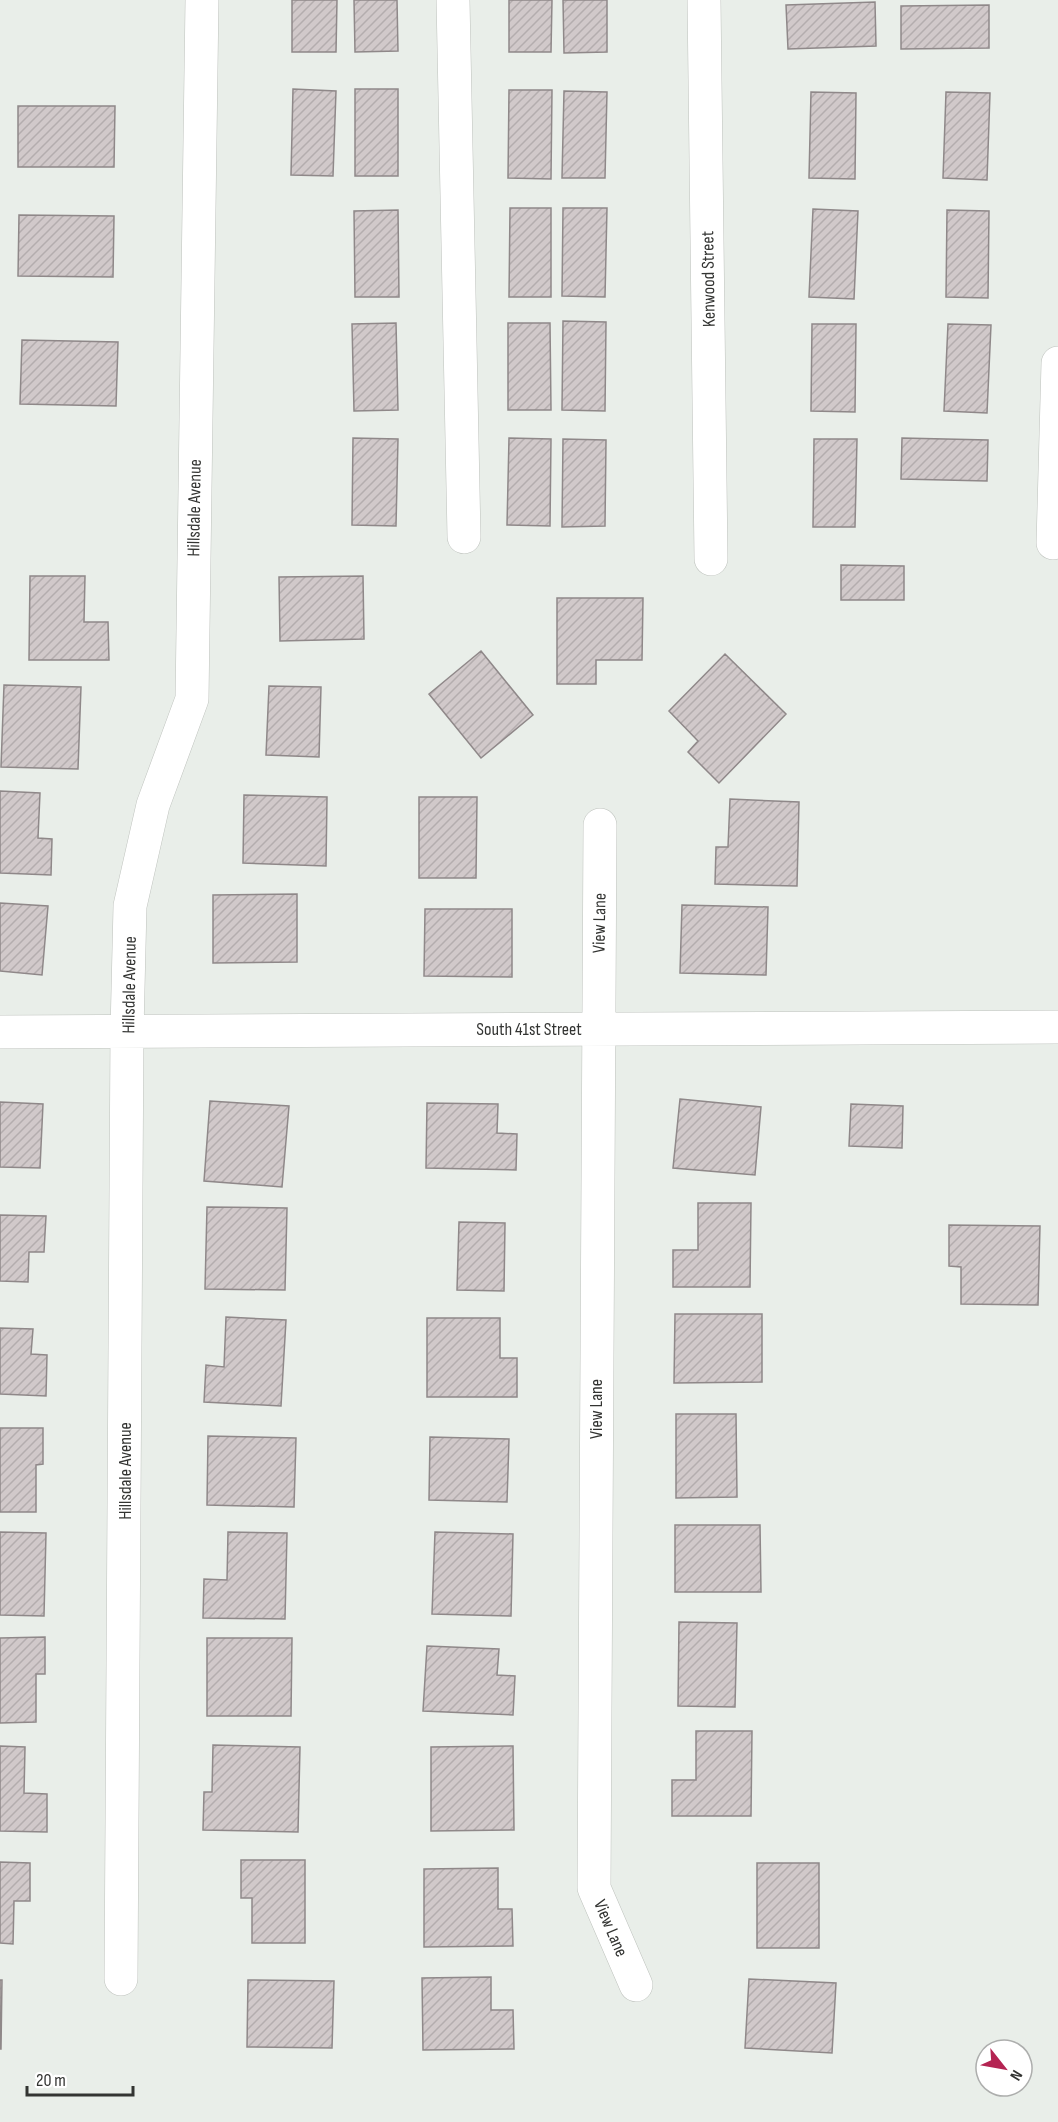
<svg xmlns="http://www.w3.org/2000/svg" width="1058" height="2122" viewBox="0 0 1058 2122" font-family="'Sofia Sans Condensed',sans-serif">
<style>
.building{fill:url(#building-hatch);stroke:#8f8889;stroke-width:1.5}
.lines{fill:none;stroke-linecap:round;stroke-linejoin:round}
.minor-casing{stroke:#bec2bd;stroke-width:34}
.minor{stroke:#fff;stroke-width:33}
.labels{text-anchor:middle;stroke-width:4.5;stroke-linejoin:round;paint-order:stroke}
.street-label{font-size:18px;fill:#333432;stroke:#fff}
</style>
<defs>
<pattern id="building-hatch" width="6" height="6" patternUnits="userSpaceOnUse" patternTransform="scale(1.5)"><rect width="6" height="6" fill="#d1c9ca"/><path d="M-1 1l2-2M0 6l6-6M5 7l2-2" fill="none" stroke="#b4adae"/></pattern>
</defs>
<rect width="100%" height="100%" fill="#e9eee9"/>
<!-- building -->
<path class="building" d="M 292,0 L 337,0 L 336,52 L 292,52 Z
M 354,0 L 397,0 L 398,51 L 355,52 Z
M 509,0 L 552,0 L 551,52 L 509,52 Z
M 563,0 L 607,0 L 607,52 L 564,53 Z
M 875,2 L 876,46 L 788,49 L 786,5 Z
M 989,5 L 989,48 L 901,49 L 901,6 Z
M 293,89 L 336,91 L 333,176 L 291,175 Z
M 355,89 L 398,89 L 398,176 L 355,176 Z
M 509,90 L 552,90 L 551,179 L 508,178 Z
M 564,91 L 607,92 L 605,178 L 562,178 Z
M 811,92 L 856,93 L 855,179 L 809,178 Z
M 946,92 L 990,93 L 987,180 L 943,178 Z
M 18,106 L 115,106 L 114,167 L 18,167 Z
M 510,208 L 551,208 L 551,297 L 509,297 Z
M 563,208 L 607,208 L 605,297 L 562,296 Z
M 813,209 L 858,211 L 854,299 L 809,297 Z
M 398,210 L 399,297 L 355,297 L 354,211 Z
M 947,210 L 989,211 L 988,298 L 946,297 Z
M 19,215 L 114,216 L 113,277 L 18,276 Z
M 563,321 L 606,322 L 605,411 L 562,410 Z
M 396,323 L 398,410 L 354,411 L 352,324 Z
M 508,323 L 550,323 L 551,410 L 508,410 Z
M 812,324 L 856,324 L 855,412 L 811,411 Z
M 948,324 L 991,325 L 987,413 L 944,411 Z
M 22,340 L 118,342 L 116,406 L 20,404 Z
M 353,438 L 398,439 L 396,526 L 352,525 Z
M 509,438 L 551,439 L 550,526 L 507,525 Z
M 902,438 L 988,440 L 987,481 L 901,479 Z
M 563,439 L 606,440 L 605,526 L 562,527 Z
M 814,439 L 857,439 L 855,527 L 813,527 Z
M 841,565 L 904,566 L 904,600 L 841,600 Z
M 30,576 L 85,576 L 84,622 L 108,622 L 109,660 L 29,660 Z
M 363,576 L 364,639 L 280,641 L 279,577 Z
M 557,598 L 643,598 L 642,660 L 596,660 L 596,684 L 557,684 Z
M 481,651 L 533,715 L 481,758 L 429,694 Z
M 725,654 L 786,714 L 719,783 L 688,752 L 698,741 L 669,711 Z
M 4,685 L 81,687 L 78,769 L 1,767 Z
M 269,686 L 321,687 L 319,757 L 266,755 Z
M 0,791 L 40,793 L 38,838 L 52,839 L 51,875 L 0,873 Z
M 244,795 L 327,797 L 326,866 L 243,863 Z
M 419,797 L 477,797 L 476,878 L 419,878 Z
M 730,799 L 799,802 L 797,886 L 715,884 L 716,847 L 728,847 Z
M 297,894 L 297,962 L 213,963 L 213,895 Z
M 0,903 L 48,906 L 42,975 L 0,971 Z
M 682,905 L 768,907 L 766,975 L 680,973 Z
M 425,909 L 512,909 L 512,977 L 424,976 Z
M 680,1099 L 761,1107 L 755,1175 L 673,1168 Z
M 210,1101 L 289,1106 L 282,1187 L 204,1181 Z
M 0,1102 L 43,1104 L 40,1168 L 0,1167 Z
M 427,1103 L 498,1104 L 497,1133 L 517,1134 L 516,1170 L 426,1168 Z
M 851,1104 L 903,1106 L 902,1148 L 849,1146 Z
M 698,1203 L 751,1203 L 750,1287 L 673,1287 L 673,1250 L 698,1250 Z
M 207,1207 L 287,1208 L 285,1290 L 205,1289 Z
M 0,1215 L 46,1216 L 44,1252 L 29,1252 L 28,1282 L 0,1281 Z
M 459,1222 L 505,1223 L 504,1291 L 457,1290 Z
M 949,1225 L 1040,1226 L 1038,1305 L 961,1304 L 961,1267 L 949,1266 Z
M 675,1314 L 762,1314 L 762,1382 L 674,1383 Z
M 226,1317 L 286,1320 L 281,1406 L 204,1402 L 206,1365 L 224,1367 Z
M 427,1318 L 500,1318 L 500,1358 L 517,1358 L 517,1397 L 427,1397 Z
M 0,1328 L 33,1329 L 31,1354 L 47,1355 L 46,1396 L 0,1394 Z
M 676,1414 L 736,1414 L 737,1497 L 676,1498 Z
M 0,1428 L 43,1428 L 43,1464 L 36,1465 L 36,1512 L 0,1512 Z
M 208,1436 L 296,1438 L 294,1507 L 207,1505 Z
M 430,1437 L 509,1439 L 507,1502 L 429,1500 Z
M 675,1525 L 760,1525 L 761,1592 L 675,1592 Z
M 0,1532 L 46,1533 L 44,1616 L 0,1615 Z
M 228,1532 L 287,1533 L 285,1619 L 203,1618 L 204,1579 L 227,1580 Z
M 435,1532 L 513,1534 L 511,1616 L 432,1614 Z
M 679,1622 L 737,1623 L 735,1707 L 678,1706 Z
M 45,1637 L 45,1674 L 36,1674 L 36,1722 L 0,1723 L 0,1638 Z
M 207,1638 L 292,1638 L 291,1716 L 207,1716 Z
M 427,1646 L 499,1649 L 497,1675 L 515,1676 L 513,1715 L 423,1711 Z
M 696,1731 L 752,1731 L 751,1816 L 672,1816 L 672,1780 L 696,1780 Z
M 213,1745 L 300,1747 L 298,1832 L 203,1830 L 204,1792 L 212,1792 Z
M 0,1746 L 25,1747 L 24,1793 L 47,1794 L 47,1832 L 0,1831 Z
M 513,1746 L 514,1830 L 431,1831 L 431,1747 Z
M 241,1860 L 305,1860 L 305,1943 L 252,1943 L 252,1898 L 241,1898 Z
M 0,1862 L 30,1863 L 30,1901 L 14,1901 L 13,1944 L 0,1943 Z
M 757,1863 L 819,1863 L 819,1948 L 757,1948 Z
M 498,1868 L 498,1909 L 512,1909 L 513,1946 L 424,1947 L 424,1869 Z
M 491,1977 L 491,2010 L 513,2010 L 514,2049 L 423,2050 L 422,1978 Z
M 749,1979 L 836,1983 L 832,2053 L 745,2048 Z
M 0,1980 L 2,1980 L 1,2049 L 0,2049 Z
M 248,1980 L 334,1981 L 332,2048 L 247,2047 Z"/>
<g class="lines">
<defs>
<path id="minor" d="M 453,0 L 464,537
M 704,0 L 711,559
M 1053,543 L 1058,363
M 600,825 L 594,1888 L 636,1985
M 0,1032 L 1058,1027
M 121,1979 L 127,1031 L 130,906 L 153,805 L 192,699 L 202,0"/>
</defs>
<!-- minor casing -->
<use href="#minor" class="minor-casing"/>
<!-- minor -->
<use href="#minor" class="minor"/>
</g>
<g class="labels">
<!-- street labels -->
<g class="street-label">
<text transform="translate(708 279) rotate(-91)" y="6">Kenwood Street</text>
<text transform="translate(194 508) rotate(-89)" y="6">Hillsdale Avenue</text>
<text transform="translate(599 923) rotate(-89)" y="6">View Lane</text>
<text transform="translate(129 985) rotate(-89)" y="6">Hillsdale Avenue</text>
<text x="529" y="1035">South 41st Street</text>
<text transform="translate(596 1409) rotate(-90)" y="6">View Lane</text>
<text transform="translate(125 1471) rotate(-90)" y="6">Hillsdale Avenue</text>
<text transform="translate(611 1928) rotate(67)" y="6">View Lane</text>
</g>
</g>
<!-- north arrow -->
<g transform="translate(1004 2068) rotate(121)"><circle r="28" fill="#ffffff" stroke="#adaead" stroke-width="1.5"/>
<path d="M0-4.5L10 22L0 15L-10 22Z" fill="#b42452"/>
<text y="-9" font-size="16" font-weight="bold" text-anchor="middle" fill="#333432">N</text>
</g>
<!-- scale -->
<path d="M27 2086v9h106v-9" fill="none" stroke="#333432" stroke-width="3"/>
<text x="36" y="2086" font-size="18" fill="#333432" stroke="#ffffff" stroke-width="4.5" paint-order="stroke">20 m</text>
</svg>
